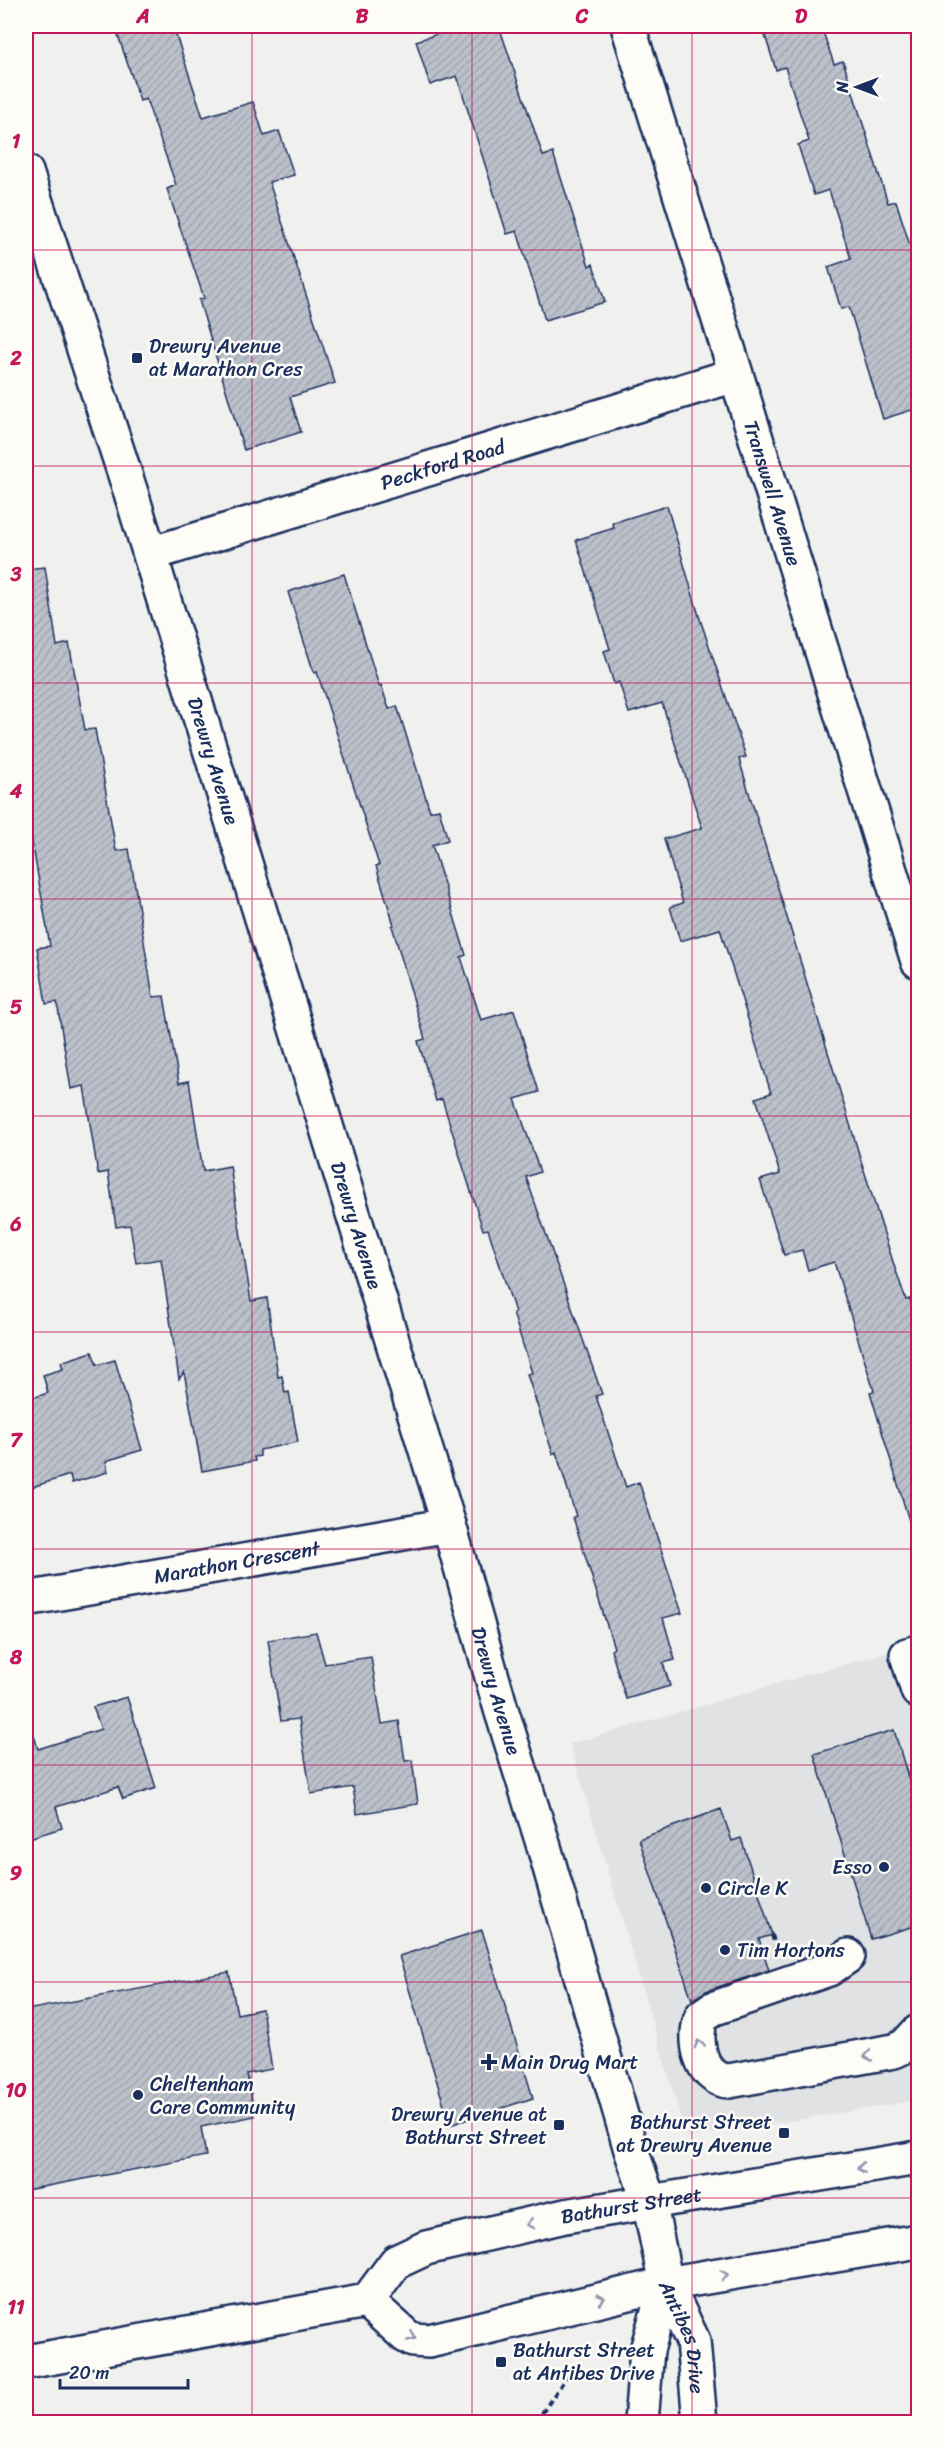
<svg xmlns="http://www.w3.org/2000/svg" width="944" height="2448" viewBox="0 0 944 2448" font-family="Sriracha,sans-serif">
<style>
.built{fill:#e0e2e3}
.building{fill:url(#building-hatch);stroke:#1b2f5e;stroke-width:1.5}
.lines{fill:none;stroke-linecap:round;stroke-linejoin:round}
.minor-casing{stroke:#1b2f5e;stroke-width:38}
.major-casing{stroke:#1b2f5e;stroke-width:38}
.path{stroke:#1b2f5e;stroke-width:4;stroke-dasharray:6 4.5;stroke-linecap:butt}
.minor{stroke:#fdfcf7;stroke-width:33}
.major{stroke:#fdfcf7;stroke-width:33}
.oneway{stroke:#8c96aa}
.grid{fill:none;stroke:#c2185b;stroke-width:1.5;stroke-opacity:0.55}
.poi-dot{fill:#1b2f5e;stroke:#fdfcf7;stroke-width:2}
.labels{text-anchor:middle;stroke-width:5;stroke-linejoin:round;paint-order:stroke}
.poi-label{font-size:20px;fill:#1b2f5e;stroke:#fdfcf7;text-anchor:start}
.street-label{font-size:20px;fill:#1b2f5e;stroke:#fdfcf7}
.neatline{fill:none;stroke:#c2185b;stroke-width:2}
.grid-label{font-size:20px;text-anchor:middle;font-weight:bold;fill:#c2185b}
</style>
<defs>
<pattern id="building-hatch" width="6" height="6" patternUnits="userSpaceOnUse" patternTransform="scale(1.5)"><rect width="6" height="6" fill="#bbc0ca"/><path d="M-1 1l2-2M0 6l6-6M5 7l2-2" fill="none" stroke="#a0a5b0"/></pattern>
</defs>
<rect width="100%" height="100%" fill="#f0f0ee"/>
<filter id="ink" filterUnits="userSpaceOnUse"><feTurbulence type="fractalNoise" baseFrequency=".0167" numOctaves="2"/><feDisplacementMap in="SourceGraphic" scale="12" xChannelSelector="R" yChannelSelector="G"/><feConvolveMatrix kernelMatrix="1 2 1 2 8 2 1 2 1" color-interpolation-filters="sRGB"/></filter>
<g filter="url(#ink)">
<!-- built -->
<path class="built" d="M 918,1643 L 918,2100 L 687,2138 L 570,1744 Z"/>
<!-- building -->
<path class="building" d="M 115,26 L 173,26 L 203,117 L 253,102 L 264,136 L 279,131 L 294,175 L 269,182 L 335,383 L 290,397 L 301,432 L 244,450 L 199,300 L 204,298 L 167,189 L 176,185 L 146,99 L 140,101 Z
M 442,26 L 499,26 L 543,156 L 553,153 L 589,266 L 593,264 L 605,302 L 545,320 L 517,231 L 507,234 L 457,76 L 430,85 L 416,41 L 444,32 Z
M 762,26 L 821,26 L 834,64 L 843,61 L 888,203 L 896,201 L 918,271 L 918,408 L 883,419 L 849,307 L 841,309 L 828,267 L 851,259 L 829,190 L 814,195 L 798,145 L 809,141 L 785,67 L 776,70 Z
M 667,506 L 699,616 L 746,757 L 739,759 L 750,796 L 863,1167 L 894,1265 L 906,1300 L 910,1299 L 918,1325 L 918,1523 L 910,1524 L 870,1392 L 874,1391 L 834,1262 L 808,1270 L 802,1250 L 784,1255 L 760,1180 L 780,1174 L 756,1098 L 771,1093 L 720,929 L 680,941 L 670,907 L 683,903 L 664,839 L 702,828 L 662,703 L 629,713 L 619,682 L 614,684 L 604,651 L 610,649 L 576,540 L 614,528 L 612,523 Z
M 45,567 L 57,646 L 69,643 L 85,730 L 95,729 L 116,851 L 129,849 L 153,997 L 164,996 L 179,1083 L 189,1081 L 203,1171 L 230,1166 L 251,1301 L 267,1298 L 278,1377 L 282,1376 L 285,1393 L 289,1392 L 298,1442 L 260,1450 L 260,1456 L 254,1457 L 255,1461 L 202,1471 L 184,1372 L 179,1379 L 161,1259 L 136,1263 L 130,1225 L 116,1227 L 108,1172 L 98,1174 L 84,1086 L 71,1089 L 57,1002 L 46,1004 L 37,948 L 50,946 L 26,806 L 26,569 Z
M 344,574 L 379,686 L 381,685 L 389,709 L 397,706 L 430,811 L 439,809 L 448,840 L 432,845 L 466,955 L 461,957 L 481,1020 L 514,1010 L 539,1092 L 515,1099 L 540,1172 L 526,1177 L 602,1394 L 596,1396 L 626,1487 L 639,1482 L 682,1613 L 663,1618 L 675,1660 L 663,1663 L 670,1686 L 626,1699 L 611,1650 L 614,1648 L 573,1517 L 576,1516 L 556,1452 L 553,1454 L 527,1374 L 532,1373 L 513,1313 L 515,1312 L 488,1229 L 483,1230 L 442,1099 L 436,1101 L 418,1041 L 425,1039 L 392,926 L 394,925 L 376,866 L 379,865 L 317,672 L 314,673 L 288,592 Z
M 92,1352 L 97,1365 L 115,1360 L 142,1450 L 109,1460 L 106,1462 L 108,1472 L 72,1483 L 70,1475 L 26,1489 L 26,1400 L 48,1393 L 43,1375 L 63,1369 L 61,1362 Z
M 316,1632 L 325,1664 L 371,1657 L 382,1724 L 399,1721 L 405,1761 L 412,1760 L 418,1804 L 357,1814 L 353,1787 L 311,1794 L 299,1719 L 281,1721 L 268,1640 Z
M 127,1697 L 156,1788 L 123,1799 L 118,1787 L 56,1807 L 62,1828 L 26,1839 L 26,1736 L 34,1735 L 38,1749 L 101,1729 L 93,1707 Z
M 894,1730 L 918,1810 L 918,1925 L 871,1939 L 814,1754 Z
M 721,1809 L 732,1841 L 741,1838 L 772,1935 L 759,1939 L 769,1970 L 706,1991 L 692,2000 L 639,1839 Z
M 482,1930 L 533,2098 L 450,2125 L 399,1956 Z
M 229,1972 L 237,2014 L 262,2009 L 272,2069 L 247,2074 L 255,2116 L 201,2127 L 206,2156 L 26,2190 L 26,2010 Z"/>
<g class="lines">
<defs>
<g id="minor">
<path id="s1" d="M 628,26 L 918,961"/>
<path id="s2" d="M 26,172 L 131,493 L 449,1525 L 501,1709 L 542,1840 L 631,2150 L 649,2201 L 666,2284 L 693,2341 L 700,2422"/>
<path id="s3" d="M 150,554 L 735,375"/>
<path id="s4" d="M 26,1599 L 449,1525"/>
<path d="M 918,1652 L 907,1655 L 918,1691"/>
<path d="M 848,1956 L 829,1969 L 712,2009 L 702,2016 C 692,2038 700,2080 729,2081 L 894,2051 L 905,2046 L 918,2032"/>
<path d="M 641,2422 L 647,2350 L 666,2284"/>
</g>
<g id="major">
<path d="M 367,2301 L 406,2336 L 413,2340 L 429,2341 L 666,2284 L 918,2241"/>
<path id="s5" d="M 26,2362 L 367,2301 L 396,2262 L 426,2248 L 565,2216 L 918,2158"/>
</g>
</defs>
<!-- minor casing -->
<use href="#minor" class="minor-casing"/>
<!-- major casing -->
<use href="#major" class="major-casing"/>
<!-- path -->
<path class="path" d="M 772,1935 L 776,1948
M 26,2242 L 32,2274
M 536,2422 L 567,2376"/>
<!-- minor -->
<use href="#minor" class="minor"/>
<!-- major -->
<use href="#major" class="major"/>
</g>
<!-- one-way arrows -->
<defs><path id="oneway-chevron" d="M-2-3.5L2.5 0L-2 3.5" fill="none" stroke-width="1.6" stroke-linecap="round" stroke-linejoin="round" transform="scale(1.5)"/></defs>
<g class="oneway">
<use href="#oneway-chevron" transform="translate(699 2044) rotate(-105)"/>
<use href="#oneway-chevron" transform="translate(868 2056) rotate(169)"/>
<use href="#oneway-chevron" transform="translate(861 2168) rotate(171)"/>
<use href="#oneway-chevron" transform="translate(530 2224) rotate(167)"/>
<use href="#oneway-chevron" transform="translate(724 2275) rotate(-9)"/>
<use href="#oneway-chevron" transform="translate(601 2299) rotate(-13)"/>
<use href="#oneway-chevron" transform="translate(412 2337) rotate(24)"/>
</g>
</g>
<!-- grid -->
<path class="grid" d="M 252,26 L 252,2422M 472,26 L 472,2422M 692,26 L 692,2422M 26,250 L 918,250M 26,466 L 918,466M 26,683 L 918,683M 26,899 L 918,899M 26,1116 L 918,1116M 26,1332 L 918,1332M 26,1549 L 918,1549M 26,1765 L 918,1765M 26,1982 L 918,1982M 26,2198 L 918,2198"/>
<!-- markers -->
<g class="poi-dot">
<rect x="131" y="352" width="12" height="12" rx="3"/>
<circle cx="884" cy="1867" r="6"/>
<circle cx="706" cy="1888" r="6"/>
<circle cx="725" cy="1950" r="6"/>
<path d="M486 2053h6v6h6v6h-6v6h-6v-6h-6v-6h6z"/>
<circle cx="138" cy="2095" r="6"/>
<rect x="553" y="2119" width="12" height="12" rx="3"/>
<rect x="778" y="2127" width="12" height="12" rx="3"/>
<rect x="495" y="2356" width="12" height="12" rx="3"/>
</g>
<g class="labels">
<!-- poi labels -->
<g class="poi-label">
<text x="149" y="353">Drewry Avenue<tspan x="149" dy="23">at Marathon Cres</tspan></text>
<text x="872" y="1874" text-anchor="end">Esso</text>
<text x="718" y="1895">Circle K</text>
<text x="737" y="1957">Tim Hortons</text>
<text x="501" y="2069">Main Drug Mart</text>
<text x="150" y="2091">Cheltenham<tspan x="150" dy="23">Care Community</tspan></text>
<text x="547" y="2121" text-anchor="end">Drewry Avenue at<tspan x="547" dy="23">Bathurst Street</tspan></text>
<text x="772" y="2129" text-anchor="end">Bathurst Street<tspan x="772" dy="23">at Drewry Avenue</tspan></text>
<text x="513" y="2357">Bathurst Street<tspan x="513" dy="23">at Antibes Drive</tspan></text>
</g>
<!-- street labels -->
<g class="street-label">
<text dy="7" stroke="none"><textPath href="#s3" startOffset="306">Peckford Road</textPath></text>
<text dy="7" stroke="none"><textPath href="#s1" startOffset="489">Transwell Avenue</textPath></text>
<text dy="7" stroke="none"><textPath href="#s2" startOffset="618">Drewry Avenue</textPath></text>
<text dy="7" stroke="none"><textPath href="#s2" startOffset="1104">Drewry Avenue</textPath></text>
<text dy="7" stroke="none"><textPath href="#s4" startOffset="214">Marathon Crescent</textPath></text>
<text dy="7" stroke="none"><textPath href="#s2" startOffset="1590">Drewry Avenue</textPath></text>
<text dy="7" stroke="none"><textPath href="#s5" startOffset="638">Bathurst Street</textPath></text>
<text dy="7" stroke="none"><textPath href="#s2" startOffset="2264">Antibes Drive</textPath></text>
</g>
</g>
<!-- margin -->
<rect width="944" height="2448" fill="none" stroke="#fdfcf7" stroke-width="66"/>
<!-- north arrow -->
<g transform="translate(857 87) rotate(270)" stroke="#fdfcf7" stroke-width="4.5" paint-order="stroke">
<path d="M0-4.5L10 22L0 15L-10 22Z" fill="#1b2f5e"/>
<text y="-9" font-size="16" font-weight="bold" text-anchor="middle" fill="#1b2f5e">N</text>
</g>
<!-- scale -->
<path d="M60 2379v9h128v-9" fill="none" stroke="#1b2f5e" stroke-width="3"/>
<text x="69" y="2379" font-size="18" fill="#1b2f5e" stroke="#fdfcf7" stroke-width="4.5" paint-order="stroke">20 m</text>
<rect x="33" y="33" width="878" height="2382" class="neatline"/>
<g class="grid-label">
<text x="143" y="23">A</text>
<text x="362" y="23">B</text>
<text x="582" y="23">C</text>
<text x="801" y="23">D</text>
<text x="16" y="148">1</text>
<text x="16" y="365">2</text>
<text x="16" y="581">3</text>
<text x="16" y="798">4</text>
<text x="16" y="1014">5</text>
<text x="16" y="1231">6</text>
<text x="16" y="1447">7</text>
<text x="16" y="1664">8</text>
<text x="16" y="1880">9</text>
<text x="16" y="2097">10</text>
<text x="16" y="2314">11</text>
</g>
</svg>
